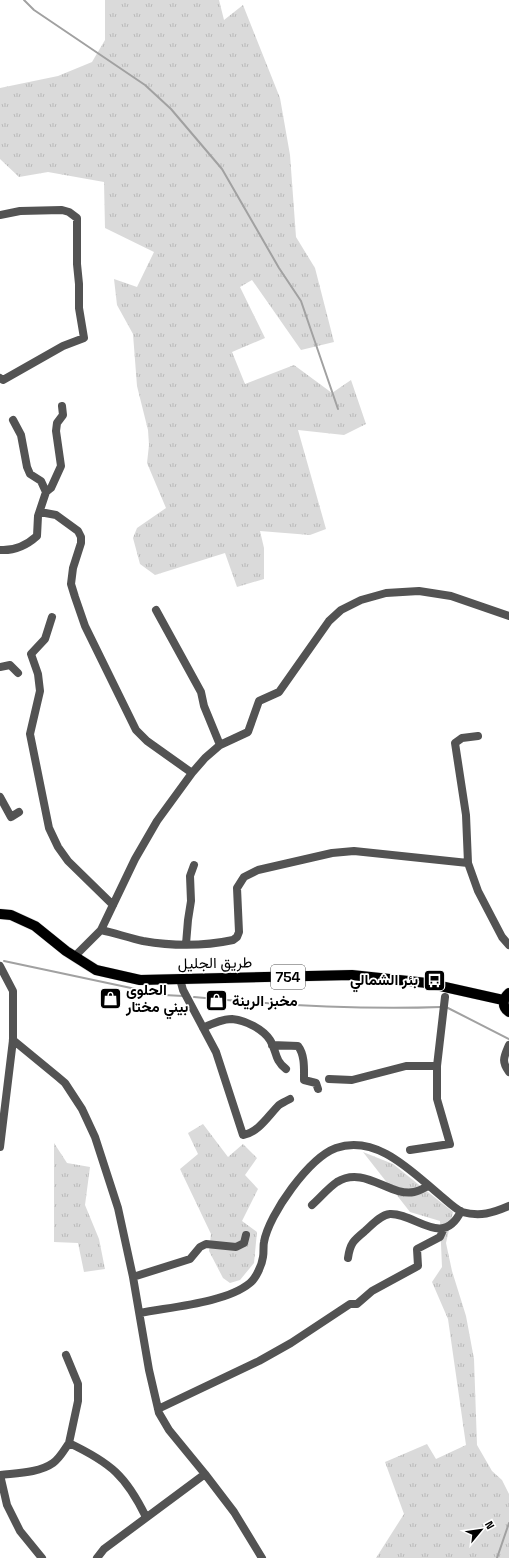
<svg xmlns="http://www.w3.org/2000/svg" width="509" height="1558" viewBox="0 0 509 1558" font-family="'Space Grotesk',Vazirmatn,sans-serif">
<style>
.grass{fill:url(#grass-tufts)}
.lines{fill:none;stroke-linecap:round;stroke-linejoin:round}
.stream{stroke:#a1a1a1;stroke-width:2}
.major-casing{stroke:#dbdbdb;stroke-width:11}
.minor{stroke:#535353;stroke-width:8}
.major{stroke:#000;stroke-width:10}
.labels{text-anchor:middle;stroke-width:3.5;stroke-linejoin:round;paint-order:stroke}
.shield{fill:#fff;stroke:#4c4c4c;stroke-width:1}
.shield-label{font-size:14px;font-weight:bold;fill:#000}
.street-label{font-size:15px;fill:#000;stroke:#fff}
.poi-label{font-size:15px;font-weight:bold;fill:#000;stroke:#fff;text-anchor:start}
</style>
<defs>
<pattern id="grass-tufts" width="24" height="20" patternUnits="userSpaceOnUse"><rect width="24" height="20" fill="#dadada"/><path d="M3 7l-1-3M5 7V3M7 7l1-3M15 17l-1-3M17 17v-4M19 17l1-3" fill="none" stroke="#b9b9b9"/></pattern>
</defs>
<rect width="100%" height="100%" fill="#fff"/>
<!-- grass -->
<path class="grass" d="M 105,0 L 219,0 L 224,20 L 243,5 L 280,98 L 290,155 L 296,237 L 315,268 L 334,342 L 301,350 L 252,280 L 240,287 L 265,338 L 232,352 L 245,384 L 294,365 L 332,393 L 351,380 L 366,424 L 344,435 L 298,430 L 326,529 L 310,535 L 260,531 L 264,548 L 264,579 L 237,587 L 225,553 L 155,575 L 140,564 L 133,538 L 137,528 L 166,508 L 147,463 L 149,445 L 148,430 L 137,386 L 133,334 L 117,305 L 114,279 L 137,287 L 154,252 L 105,228 L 104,182 L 48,172 L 19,177 L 0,159 L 0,88 L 58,76 L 92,62 L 105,40 Z
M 203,1124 L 228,1157 L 243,1144 L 257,1158 L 245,1175 L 258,1189 L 242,1221 L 257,1232 L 254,1263 L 240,1280 L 230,1283 L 223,1278 L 209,1251 L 211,1234 L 180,1169 L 198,1154 L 188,1133 Z
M 54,1143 L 67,1163 L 90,1167 L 85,1205 L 99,1239 L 105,1269 L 84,1272 L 78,1243 L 54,1242 Z
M 363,1152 L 393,1164 L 453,1212 L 446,1243 L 452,1271 L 466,1316 L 474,1359 L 477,1445 L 492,1471 L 502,1480 L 509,1494 L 509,1558 L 376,1558 L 404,1514 L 385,1462 L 427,1444 L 436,1459 L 466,1445 L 448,1319 L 432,1282 L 442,1267 L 440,1221 L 410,1212 Z"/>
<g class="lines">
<!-- stream -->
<path class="stream" d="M 24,0 L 34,10 L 145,85 L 171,109 L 222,169 L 279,268 L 301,301 L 338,409
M 4,961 L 164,995 L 183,996
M 194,997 C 276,1005 359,1010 441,1007
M 446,1007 L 509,1039
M 497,1558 L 509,1523"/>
<defs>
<path id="major" d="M 0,914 L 11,915 L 35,926 L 66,951 L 96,970 L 140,980 L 352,975 L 427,983 L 503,1000
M 509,993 C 502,999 502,1007 509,1012"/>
</defs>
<!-- major casing -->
<use href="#major" class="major-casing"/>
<!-- minor -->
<path class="minor" d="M 0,215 L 20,211 L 62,210 L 69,212 L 77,218 L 77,264 L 79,284 L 79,308 L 84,338 L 63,346 L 3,380 L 0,378
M 46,492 L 51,488 L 61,466 L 56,431 L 57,423 L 63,415 L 62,406
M 40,512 L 56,515 L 78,531 L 81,537 L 81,543 L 73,568 L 71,584 L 75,597 L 85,626 L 136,730 L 147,741 L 192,773 L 157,821 L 135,859 L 101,930 L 75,956
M 0,550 C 14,551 27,545 37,536 L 38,516 L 46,492 L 41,481 L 30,474 L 27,467 L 21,435 L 13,420
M 156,610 L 201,692 L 204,706 L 220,745 L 205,758 L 192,773
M 52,617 L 45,639 L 31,654 L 38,674 L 40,691 L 30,734 L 49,828 L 58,847 L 68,861 L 113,905
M 0,667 L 10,665 L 18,673
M 478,736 L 462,738 L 455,743 L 466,815 L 468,863 L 478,891 L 502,937 L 509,945
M 220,745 L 248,732 L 259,701 L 279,692 L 329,621 L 341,610 L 361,600 L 386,593 L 419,591 L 451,596 L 509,616
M 0,797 L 11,817 L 19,812
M 101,930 C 115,933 129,938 143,941 C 172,946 205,946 233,940 L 237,937 L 239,932 L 237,888 L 244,877 L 258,870 L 332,853 L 354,851 L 468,863
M 186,944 L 188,920 L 191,901 L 190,876 L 194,865
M 0,966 L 13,991 L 13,1040 L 0,1147
M 180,979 L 183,990 L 216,1052 L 243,1135 C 259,1132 268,1116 279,1105 C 282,1103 286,1101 290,1099
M 203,1028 C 211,1024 222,1019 232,1019 C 245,1020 263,1029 270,1040 C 277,1051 274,1060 286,1069
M 13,1040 L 58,1077 L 65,1083 L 82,1109 L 95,1137 L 118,1208 L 133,1277 L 149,1370 L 159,1413 L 169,1430 L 205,1474 L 234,1512 L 262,1558
M 272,1045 L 298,1046 C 305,1055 304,1069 304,1080 L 316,1083 L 318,1089
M 509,1045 C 504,1057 501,1061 509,1072
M 329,1079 L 352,1080 L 406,1066 L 437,1066
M 410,1150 L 450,1144 L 437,1099 L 437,1066 L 445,997
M 312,1205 C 320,1198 328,1188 337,1182 C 364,1165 390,1197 414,1192 C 419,1191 424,1188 428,1186
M 348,1258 C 350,1243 354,1240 365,1231 C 372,1225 380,1215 390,1214 C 415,1213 443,1249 461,1211
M 133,1277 L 190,1259 L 200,1247 L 206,1244 L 236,1247 L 244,1243 L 246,1235
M 140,1313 C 170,1307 226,1303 250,1283 C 256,1278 262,1265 263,1257 C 264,1252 263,1246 264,1242 C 269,1214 309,1158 336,1148 C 377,1134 412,1172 441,1196 C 447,1201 455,1209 462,1212 C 480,1217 493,1213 509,1206
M 66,1355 L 78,1384 L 78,1401 L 69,1443
M 158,1409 L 259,1361 L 291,1343 L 350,1304 L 357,1304 L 372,1291 L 418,1266 L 417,1249 L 440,1237 L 444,1228
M 0,1475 C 16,1473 39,1473 53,1463 C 60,1458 64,1450 69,1443 C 111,1463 126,1476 146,1517
M 0,1475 L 7,1505 L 20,1531 L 42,1558
M 97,1558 L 104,1549 L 205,1474"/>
<!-- major -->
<use href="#major" class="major"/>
</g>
<!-- icons -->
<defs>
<symbol id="bus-square" viewBox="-11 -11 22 22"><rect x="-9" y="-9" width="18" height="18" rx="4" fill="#000" stroke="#fff"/><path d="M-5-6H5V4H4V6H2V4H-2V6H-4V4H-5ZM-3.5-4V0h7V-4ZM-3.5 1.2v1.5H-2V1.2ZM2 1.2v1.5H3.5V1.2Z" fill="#fff"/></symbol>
<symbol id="shop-square" viewBox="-11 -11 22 22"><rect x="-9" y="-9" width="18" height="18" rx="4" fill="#000" stroke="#fff"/><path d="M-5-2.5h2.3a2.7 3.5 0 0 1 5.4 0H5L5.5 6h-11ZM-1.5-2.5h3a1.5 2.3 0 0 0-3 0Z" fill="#fff"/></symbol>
</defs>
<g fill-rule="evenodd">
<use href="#bus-square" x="422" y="968" width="25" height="25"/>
<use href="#shop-square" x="98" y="986" width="25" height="25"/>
<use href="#shop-square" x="204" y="988" width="25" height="25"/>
</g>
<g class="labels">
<!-- shield labels -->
<rect class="shield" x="271" y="965" width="34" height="24" rx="3"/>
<g class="shield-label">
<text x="288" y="982">754</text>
</g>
<!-- street labels -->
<g class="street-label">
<text transform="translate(215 963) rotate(-1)" y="5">طريق الجليل</text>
</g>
<!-- poi labels -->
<g class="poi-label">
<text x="418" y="985" text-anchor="end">بئر الشمالي</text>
<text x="126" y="995">الحلوى<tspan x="126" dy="17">بيني مختار</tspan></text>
<text x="232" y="1006">مخبز الرينة</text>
</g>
</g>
<!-- north arrow -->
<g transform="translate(481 1530) rotate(61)" stroke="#ffffff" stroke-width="3" paint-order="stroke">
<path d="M0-3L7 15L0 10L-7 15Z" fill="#000000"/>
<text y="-6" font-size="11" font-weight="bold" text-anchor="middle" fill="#000000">N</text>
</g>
</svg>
